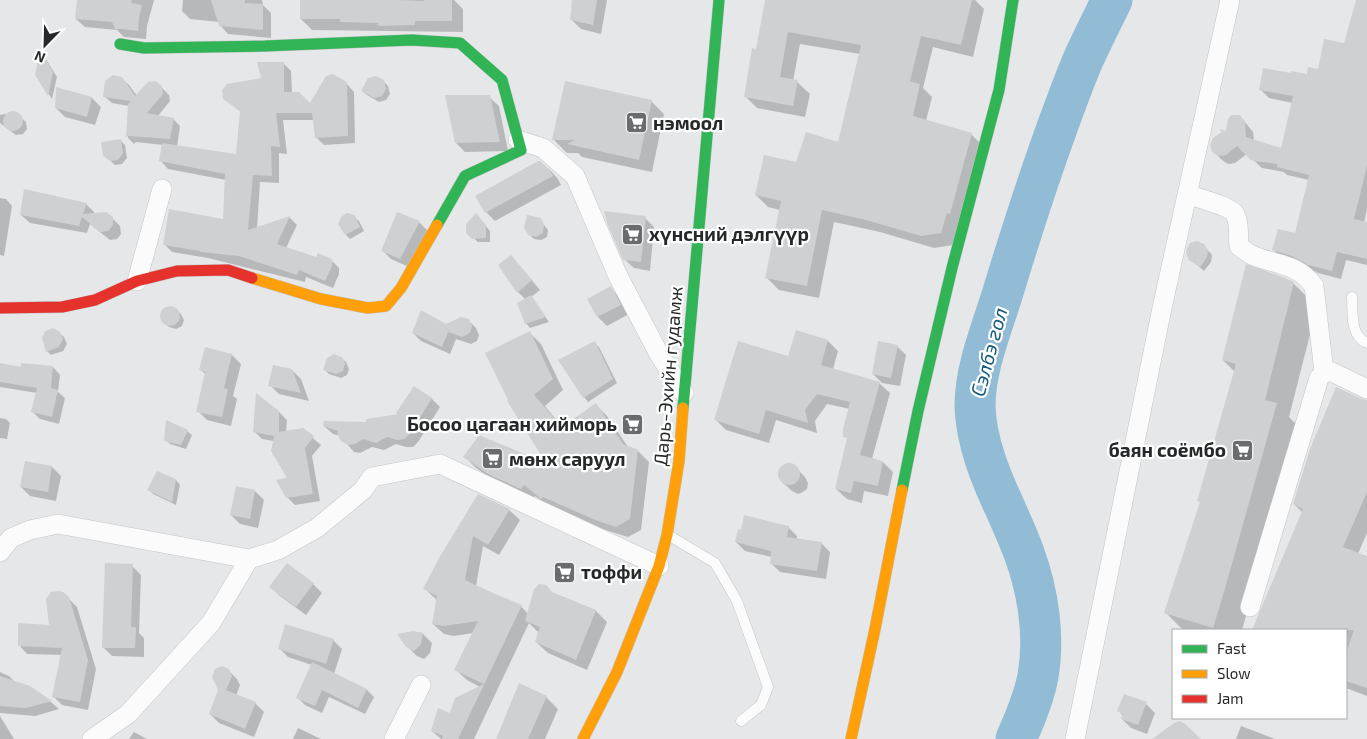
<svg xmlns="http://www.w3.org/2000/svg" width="1367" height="739" viewBox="0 0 1367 739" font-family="'Exo 2',sans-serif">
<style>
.shadow{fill:#0003}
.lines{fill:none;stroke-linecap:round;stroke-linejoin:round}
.river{stroke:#92bcd5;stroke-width:41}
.building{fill:#cfd0d1}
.lane-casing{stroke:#c3c5c7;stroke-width:11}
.street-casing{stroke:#c3c5c7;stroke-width:20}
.fast-casing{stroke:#c3c5c7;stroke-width:12}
.slow-casing{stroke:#c3c5c7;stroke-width:12}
.jam-casing{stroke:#c3c5c7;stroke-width:12}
.lane{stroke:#fbfbfc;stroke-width:10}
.street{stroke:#fbfbfc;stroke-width:19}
.fast{stroke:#30b455;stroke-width:11}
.slow{stroke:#ff9f0a;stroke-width:11}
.jam{stroke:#e5322d;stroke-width:11}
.labels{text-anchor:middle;stroke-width:4.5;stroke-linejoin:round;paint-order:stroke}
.poi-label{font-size:19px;font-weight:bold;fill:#262829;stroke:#fff;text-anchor:start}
.street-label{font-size:19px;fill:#262829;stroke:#fff}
.water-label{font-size:20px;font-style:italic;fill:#155b7e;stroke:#fff}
</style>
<rect width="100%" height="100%" fill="#e5e7e9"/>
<!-- shadow -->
<path class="shadow" d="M 78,0 L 154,0 L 147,26 L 146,39 L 124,37 L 117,30 L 85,27 L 76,19 Z
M 183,0 L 262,0 L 263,5 L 271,13 L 271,38 L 228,34 L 220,25 L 219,22 L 190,19 L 182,11 Z
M 301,0 L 454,0 L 463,9 L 463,32 L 312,30 L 301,19 Z
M 574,0 L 607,0 L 601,34 L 581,29 L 572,20 Z
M 766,0 L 975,0 L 984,9 L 973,57 L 933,47 L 923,88 L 932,97 L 926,121 L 971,134 L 983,146 L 953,245 L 934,248 L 880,232 L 834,222 L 819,298 L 779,290 L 767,278 L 780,210 L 768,207 L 756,195 L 797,164 L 839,144 L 860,54 L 800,44 L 793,81 L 797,82 L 810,94 L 805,117 L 757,108 L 745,96 L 757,50 Z
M 1367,4 L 1367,209 L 1364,223 L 1367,223 L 1367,265 L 1346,260 L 1341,279 L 1318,273 L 1302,264 L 1283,259 L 1274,250 L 1296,235 L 1309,180 L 1287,175 L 1284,172 L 1262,168 L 1247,154 L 1235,163 L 1228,164 L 1222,160 L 1213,151 L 1240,116 L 1253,132 L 1254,141 L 1282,149 L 1293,103 L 1269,98 L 1260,89 L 1308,76 L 1319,71 L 1345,45 Z
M 41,53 L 44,56 L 57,77 L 52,99 L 36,75 Z
M 283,63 L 291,71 L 292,93 L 310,105 L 346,83 L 354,92 L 355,143 L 324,145 L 316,137 L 314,120 L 283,120 L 287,154 L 279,153 L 279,183 L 260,182 L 257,229 L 289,217 L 297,225 L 286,248 L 317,259 L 331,260 L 339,268 L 339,274 L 333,288 L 306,277 L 305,282 L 208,258 L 172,252 L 164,244 L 224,220 L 226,180 L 168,169 L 161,161 L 163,145 L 136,142 L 134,144 L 128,138 L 129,106 L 112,103 L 104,96 L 121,78 L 129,85 L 137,96 L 156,82 L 169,95 L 170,101 L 158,116 L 173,119 L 180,126 L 177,147 L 237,155 L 241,112 L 224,98 L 263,79 Z
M 383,81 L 388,86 L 390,94 L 386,100 L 379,102 L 367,95 L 362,91 Z
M 566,83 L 651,101 L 664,114 L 652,172 L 582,157 L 578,153 L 567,153 L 554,140 Z
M 489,97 L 499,106 L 508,151 L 465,152 L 456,143 Z
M 92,98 L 101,107 L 95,125 L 65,117 L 56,108 Z
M 15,112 L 26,122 L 27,129 L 23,134 L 16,135 L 0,123 L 0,115 Z
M 120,140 L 125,145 L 127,158 L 122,164 L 115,165 L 104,155 Z
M 549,169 L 558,179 L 561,185 L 495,221 L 486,212 Z
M 0,198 L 6,199 L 12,206 L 4,256 L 0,255 Z
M 86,204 L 94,212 L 94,214 L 112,218 L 120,226 L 121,234 L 117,239 L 110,240 L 90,224 L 87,233 L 30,223 L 21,215 Z
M 354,217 L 359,221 L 364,231 L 350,239 L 346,235 Z
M 645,218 L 654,227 L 650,271 L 634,268 L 624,259 Z
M 480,219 L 490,231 L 490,242 L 478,242 L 467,232 Z
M 540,220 L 548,230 L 547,237 L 541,240 L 534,239 L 529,234 Z
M 419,222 L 428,231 L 409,267 L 391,259 L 382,250 Z
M 1203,245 L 1212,255 L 1211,262 L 1204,271 L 1190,259 Z
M 519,265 L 540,290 L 531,297 L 549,322 L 530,328 L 526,323 L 525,299 L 518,292 Z
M 1293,283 L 1317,307 L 1289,417 L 1300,428 L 1242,630 L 1183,630 L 1166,613 L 1201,503 L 1199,501 L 1235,372 L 1223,360 Z
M 610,288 L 619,297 L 629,314 L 607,326 L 598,317 L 589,299 Z
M 170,307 L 176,309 L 181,314 L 184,320 L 182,326 L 176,329 L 169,327 L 164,323 L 161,316 L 163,310 Z
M 468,320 L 476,328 L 479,335 L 477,341 L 471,344 L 456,339 L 450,354 L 421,341 L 413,333 Z
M 59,333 L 64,337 L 67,344 L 63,351 L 51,355 L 47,351 Z
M 530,333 L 541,344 L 563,390 L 545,406 L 563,428 L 596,405 L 607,416 L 628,447 L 638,451 L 649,462 L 641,530 L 628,537 L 605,530 L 554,507 L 553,509 L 535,496 L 533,500 L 502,486 L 476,468 L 465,457 L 550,466 L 508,401 Z
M 828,341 L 838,351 L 833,369 L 879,383 L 890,393 L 872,459 L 883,462 L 893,472 L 888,496 L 864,491 L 862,503 L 847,499 L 836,489 L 848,439 L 845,436 L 850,409 L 827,404 L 815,421 L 817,433 L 776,420 L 769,443 L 726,430 L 716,420 L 789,358 Z
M 594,343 L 599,347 L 617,383 L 588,402 L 584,397 L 560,360 Z
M 897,346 L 906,355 L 900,386 L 882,383 L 873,374 Z
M 232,355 L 241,364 L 233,396 L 237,399 L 231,426 L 207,420 L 198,411 L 206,375 L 201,370 Z
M 341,358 L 346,362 L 349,369 L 347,375 L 341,378 L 329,374 L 324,369 Z
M 0,365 L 22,368 L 53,367 L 60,375 L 58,392 L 65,398 L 59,424 L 40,419 L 33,412 L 37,393 L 0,387 Z
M 292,370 L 301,379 L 309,401 L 279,394 L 270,385 Z
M 414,387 L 432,399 L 440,407 L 418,442 L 413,447 L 406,447 L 396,444 L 384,450 L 372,447 L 360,453 L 354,452 L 340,436 L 333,434 L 324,426 L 367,423 L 399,415 L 397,413 Z
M 1367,401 L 1367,533 L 1358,554 L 1367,562 L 1367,696 L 1346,688 L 1346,630 L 1254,630 L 1302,512 L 1294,504 Z
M 279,412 L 287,420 L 286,432 L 302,429 L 321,445 L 312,456 L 320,501 L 295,505 L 287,497 L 289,479 L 274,441 L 262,439 L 254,431 Z
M 0,418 L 6,419 L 10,423 L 7,439 L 0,438 Z
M 187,431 L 192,435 L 186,449 L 170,444 L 166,440 Z
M 787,465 L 796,468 L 805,477 L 808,483 L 807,489 L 801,493 L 798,494 L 792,491 L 782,482 L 780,476 L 780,470 Z
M 52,467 L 61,476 L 56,501 L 30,496 L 21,487 Z
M 176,480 L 180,485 L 176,505 L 153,494 L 149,490 Z
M 255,491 L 264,500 L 258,528 L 240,524 L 231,515 Z
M 509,510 L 520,520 L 499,555 L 483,546 L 476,586 L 521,606 L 528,614 L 553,593 L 596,611 L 607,622 L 587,670 L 548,653 L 536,642 L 538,632 L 529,623 L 474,739 L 441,739 L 432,731 L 480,687 L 467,680 L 456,670 L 473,633 L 454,636 L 444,634 L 433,624 L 438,601 L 425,589 L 440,558 Z
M 788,527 L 797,536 L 797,539 L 821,543 L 830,552 L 826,579 L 780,572 L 771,563 L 772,557 L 745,551 L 736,542 Z
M 132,566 L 141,575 L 139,633 L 144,638 L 144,657 L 112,656 L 103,647 Z
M 313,584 L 322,593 L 306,615 L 280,596 L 271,587 Z
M 63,593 L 77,607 L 96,669 L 88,710 L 62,705 L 54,697 L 62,655 L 27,654 L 19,645 L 50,626 Z
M 413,632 L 423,634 L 432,643 L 430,653 L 424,659 L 417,656 L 407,646 Z
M 333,640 L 342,649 L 334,674 L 367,690 L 374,697 L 365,714 L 329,697 L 322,713 L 305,705 L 298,698 L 312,665 L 288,657 L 279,648 Z
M 228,670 L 237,679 L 240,685 L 236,696 L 255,703 L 264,712 L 254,737 L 219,723 L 210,714 Z
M 0,672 L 9,676 L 15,682 L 30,687 L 51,702 L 59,709 L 35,716 L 0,713 Z
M 546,697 L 558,709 L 545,739 L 498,739 Z
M 1146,704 L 1155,713 L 1147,734 L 1131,728 L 1122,719 L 1123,716 L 1119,711 Z
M 0,716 L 14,739 L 0,739 Z
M 1241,726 L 1273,738 L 1274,739 L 1236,739 Z
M 298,728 L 321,739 L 293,739 Z
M 134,732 L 147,739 L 129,739 Z"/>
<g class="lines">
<!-- river -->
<path class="river" d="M 1016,739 C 1025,719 1034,698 1038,676 C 1045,636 1038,591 1024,553 C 1019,539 1012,524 1006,510 C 991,478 976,442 975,406 C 975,368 992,328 1003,292 C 1020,236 1038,180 1058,125 C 1066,103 1074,81 1083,60 C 1092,40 1102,20 1112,0"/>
</g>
<!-- building -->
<path class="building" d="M 77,0 L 132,0 L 131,3 L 142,5 L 139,17 L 138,31 L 123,29 L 115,29 L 112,22 L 75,19 Z
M 211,0 L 245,0 L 245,3 L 263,4 L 263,30 L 219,26 Z
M 300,0 L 399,0 L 424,1 L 424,0 L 452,0 L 452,21 L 415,21 L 415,25 L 381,26 L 377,25 L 378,23 L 340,22 L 340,19 L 300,19 Z
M 572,0 L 597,0 L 593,25 L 570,20 Z
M 765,0 L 972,0 L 961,45 L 921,36 L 910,81 L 920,84 L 913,116 L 972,133 L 950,214 L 947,213 L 941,233 L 921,236 L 866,220 L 822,210 L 807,286 L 765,278 L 781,201 L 755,195 L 764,155 L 796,162 L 806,132 L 838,142 L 861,45 L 788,32 L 780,77 L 798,80 L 793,106 L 744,97 L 752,48 L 756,49 Z
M 1356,0 L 1367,0 L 1367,166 L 1354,219 L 1367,222 L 1367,259 L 1337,252 L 1332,271 L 1308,265 L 1292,256 L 1272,250 L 1278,229 L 1295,233 L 1309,175 L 1277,167 L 1277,164 L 1254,161 L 1251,160 L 1237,146 L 1226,155 L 1218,156 L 1212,152 L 1210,145 L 1213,138 L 1222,132 L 1219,129 L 1226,131 L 1228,119 L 1231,115 L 1240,115 L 1245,122 L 1246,137 L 1281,148 L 1293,96 L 1259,90 L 1263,68 L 1291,73 L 1291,71 L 1307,74 L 1308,67 L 1318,69 L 1324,39 L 1344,43 Z
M 40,50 L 53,72 L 48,96 L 35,75 Z
M 257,62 L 284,62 L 284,92 L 299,92 L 310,103 L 326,76 L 333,74 L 347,82 L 348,136 L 315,138 L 312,113 L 276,113 L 280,147 L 271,146 L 272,176 L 253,175 L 248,230 L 290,216 L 277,244 L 316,257 L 318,253 L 332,259 L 332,266 L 325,281 L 299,270 L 297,275 L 239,256 L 200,252 L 200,251 L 163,245 L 169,209 L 223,219 L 225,174 L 159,161 L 162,143 L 236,154 L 240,111 L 223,99 L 222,90 L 227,84 L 261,78 Z
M 113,75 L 122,77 L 135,96 L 148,82 L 156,81 L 162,86 L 163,94 L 147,113 L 174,118 L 170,139 L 128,136 L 126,138 L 128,104 L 131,101 L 103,97 L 105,81 Z
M 376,76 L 384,80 L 386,89 L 382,96 L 374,98 L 361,91 L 368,78 Z
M 565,81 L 652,100 L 639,160 L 567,144 L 575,140 L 552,140 Z
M 56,87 L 92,97 L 87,117 L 55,108 Z
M 445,95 L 490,95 L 500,142 L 455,143 Z
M3 121a10 10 0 1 1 20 0a10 10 0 1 1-20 0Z
M 121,139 L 123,153 L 118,160 L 110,161 L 103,156 L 101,142 Z
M 538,161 L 540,161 L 549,169 L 553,176 L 485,213 L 475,196 Z
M 24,189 L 87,203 L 83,214 L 106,212 L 113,217 L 113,225 L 108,231 L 100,232 L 82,217 L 79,226 L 20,215 Z
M 604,211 L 646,216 L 641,262 L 623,260 L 607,223 Z
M 397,212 L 420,221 L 400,259 L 381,251 Z
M 347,213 L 355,215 L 360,227 L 345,235 L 338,224 L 341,217 Z
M 476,213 L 486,225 L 486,238 L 472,239 L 466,233 L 466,224 Z
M 527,215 L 541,218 L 544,225 L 543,233 L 536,237 L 528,235 L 524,228 Z
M 1197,241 L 1204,244 L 1208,250 L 1207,257 L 1200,267 L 1189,260 L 1186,253 L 1187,249 L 1190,243 Z
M 511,255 L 532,280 L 517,293 L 498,265 Z
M 1246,264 L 1283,277 L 1294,282 L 1265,400 L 1277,403 L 1224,592 L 1213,628 L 1164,613 L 1200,502 L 1197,501 L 1236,364 L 1222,360 Z
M 611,286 L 621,305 L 597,317 L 587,299 Z
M 531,295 L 546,317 L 525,324 L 517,303 Z
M160 316a10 10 0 1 1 20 0a10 10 0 1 1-20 0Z
M 421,310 L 446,324 L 461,317 L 469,319 L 472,326 L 470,333 L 462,337 L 448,332 L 442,347 L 412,333 Z
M 53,328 L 60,332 L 63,339 L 59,347 L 46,352 L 42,338 L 45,331 Z
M 796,330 L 828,340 L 821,365 L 880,382 L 860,455 L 883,461 L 878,486 L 854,481 L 851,493 L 835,489 L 847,438 L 843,437 L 843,429 L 850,402 L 817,394 L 805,410 L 808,423 L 766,410 L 759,434 L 714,420 L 738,341 L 788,356 Z
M 530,331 L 553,379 L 534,395 L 562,427 L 596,403 L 623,444 L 638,450 L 630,519 L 616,527 L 593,519 L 543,497 L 541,499 L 524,485 L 521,489 L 490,475 L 463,457 L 479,435 L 546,463 L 507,401 L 508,400 L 485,353 Z
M 595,341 L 613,379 L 583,398 L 558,360 Z
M 878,341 L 898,345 L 891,378 L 872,374 Z
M 205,347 L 232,354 L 224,388 L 228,389 L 222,417 L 196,412 L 205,372 L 199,370 Z
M 334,354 L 342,357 L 345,363 L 343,371 L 336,374 L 323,370 L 327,358 Z
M 0,363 L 21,367 L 21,363 L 53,366 L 51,388 L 58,390 L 52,417 L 31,412 L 37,388 L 0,382 Z
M 273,365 L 292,369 L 301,393 L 268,386 Z
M 414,386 L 432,398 L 410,434 L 404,439 L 397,440 L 387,437 L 376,443 L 363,439 L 355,444 L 348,445 L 341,441 L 337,434 L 338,431 L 323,426 L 324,421 L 366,422 L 366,419 L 399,414 L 396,413 Z
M 1336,387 L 1362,399 L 1367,400 L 1367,492 L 1343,547 L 1367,556 L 1367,688 L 1346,681 L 1346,653 L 1354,630 L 1252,630 L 1303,509 L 1293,504 L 1310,449 Z
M 256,393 L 279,411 L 279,432 L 303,428 L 314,436 L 305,448 L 313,494 L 286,498 L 276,480 L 287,478 L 271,451 L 274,436 L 253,432 Z
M 166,420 L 188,430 L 181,445 L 164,441 Z
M 25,461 L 52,466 L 48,492 L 20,487 Z
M778 474a11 11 0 1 1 22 0a11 11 0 1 1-22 0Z
M 157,471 L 176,479 L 172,502 L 147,490 Z
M 236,486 L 255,490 L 250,519 L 230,515 Z
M 478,494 L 510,509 L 488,545 L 473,536 L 465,580 L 495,594 L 522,605 L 458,739 L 442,739 L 443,736 L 431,731 L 438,708 L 450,713 L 455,698 L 484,684 L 454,670 L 478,621 L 443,626 L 432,624 L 437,596 L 423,589 L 439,558 Z
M 744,515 L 780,524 L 789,526 L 787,537 L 822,542 L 817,571 L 770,564 L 771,551 L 735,542 L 738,529 L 741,530 Z
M 105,563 L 133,564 L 131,627 L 136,627 L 135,648 L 102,648 Z
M 287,563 L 314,583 L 296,607 L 269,587 Z
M 539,584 L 546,585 L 552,592 L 596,610 L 576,660 L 535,642 L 540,627 L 525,621 L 534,589 Z
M 59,591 L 63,592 L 69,597 L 88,660 L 80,702 L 52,697 L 62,648 L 18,646 L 18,623 L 49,625 L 46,599 L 51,592 Z
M 285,624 L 334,639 L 326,664 L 278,649 Z
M 413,631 L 423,633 L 421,644 L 414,651 L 406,647 L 397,634 Z
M 312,662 L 367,689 L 358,708 L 322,690 L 315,706 L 296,698 Z
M 222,666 L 229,669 L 232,676 L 226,690 L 256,702 L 245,729 L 209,714 L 218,690 L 212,677 L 215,669 Z
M 0,676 L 30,686 L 52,701 L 26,708 L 0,706 Z
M 519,683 L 547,696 L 528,739 L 496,739 Z
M 1124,694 L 1147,702 L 1138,725 L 1121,719 L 1123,714 L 1117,711 Z
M 1179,721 L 1184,723 L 1201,739 L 1152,739 L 1174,723 Z"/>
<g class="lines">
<defs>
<path id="lane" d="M 1352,297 C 1353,313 1350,336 1367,343
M 668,535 L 715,563 L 737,601 L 768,687 L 761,705 L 741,721"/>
<path id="street" d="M 518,140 L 543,148 L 575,176 L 618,276 L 659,354 L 684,393
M 1187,194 C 1197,198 1230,206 1235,214 C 1240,223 1238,237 1239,246 C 1260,267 1294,257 1314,286 L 1324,372
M 137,281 L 162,189
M 0,552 L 11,538 L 30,530 L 58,524 L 249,559 L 278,550 L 317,528 L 363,490 L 372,477 L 440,464 L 659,566
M 1250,607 L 1319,378 L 1324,372 L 1332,372 L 1367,389
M 92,739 L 128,714 L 211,623 L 249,559
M 394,739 L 421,685
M 1075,739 L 1162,308 L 1230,0"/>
<path id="fast" d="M 120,44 L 144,48 L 265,46 L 412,40 L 460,43 L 502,80 L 521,150 L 465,176 L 437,225
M 683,408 L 719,0
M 902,490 L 918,411 L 952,268 L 999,90 L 1013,0"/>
<path id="slow" d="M 252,278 L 321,299 L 368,308 L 386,306 L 401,288 L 437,225
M 583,739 L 617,672 L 659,566 L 667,535 L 679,461 L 683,408
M 851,739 L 875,629 L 902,490"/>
<path id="jam" d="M 0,308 L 62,307 L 95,300 L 137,281 L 177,271 L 228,270 L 252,278"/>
</defs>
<!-- lane casing -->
<use href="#lane" class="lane-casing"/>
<!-- street casing -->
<use href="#street" class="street-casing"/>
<!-- fast casing -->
<use href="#fast" class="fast-casing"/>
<!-- slow casing -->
<use href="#slow" class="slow-casing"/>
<!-- jam casing -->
<use href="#jam" class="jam-casing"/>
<!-- lane -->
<use href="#lane" class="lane"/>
<!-- street -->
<use href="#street" class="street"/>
<!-- fast -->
<use href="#fast" class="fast"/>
<!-- slow -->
<use href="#slow" class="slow"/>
<!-- jam -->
<use href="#jam" class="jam"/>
</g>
<!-- icons -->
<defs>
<symbol id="supermarket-square" viewBox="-11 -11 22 22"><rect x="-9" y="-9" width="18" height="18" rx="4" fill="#696b6c" stroke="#fff"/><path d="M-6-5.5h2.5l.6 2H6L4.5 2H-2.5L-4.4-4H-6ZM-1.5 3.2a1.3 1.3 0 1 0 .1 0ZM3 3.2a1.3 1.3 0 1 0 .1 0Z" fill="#fff"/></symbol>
</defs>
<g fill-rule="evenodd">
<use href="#supermarket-square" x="624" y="110" width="25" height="25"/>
<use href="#supermarket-square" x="620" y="222" width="25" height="25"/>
<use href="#supermarket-square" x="620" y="412" width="25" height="25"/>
<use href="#supermarket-square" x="1230" y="438" width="25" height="25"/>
<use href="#supermarket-square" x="480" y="446" width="25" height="25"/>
<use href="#supermarket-square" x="552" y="560" width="25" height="25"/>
</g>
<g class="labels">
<!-- poi labels -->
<g class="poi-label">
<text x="653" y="130">нэмоол</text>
<text x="649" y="241">хүнсний дэлгүүр</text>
<text x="617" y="431" text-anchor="end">Босоо цагаан хийморь</text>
<text x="1226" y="457" text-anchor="end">баян соёмбо</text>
<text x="509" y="466">мөнх саруул</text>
<text x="581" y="579">тоффи</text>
</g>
<!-- street labels -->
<g class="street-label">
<text transform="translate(668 376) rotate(-85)" y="7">Дарь-Эхийн гудамж</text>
</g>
<!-- water labels -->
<g class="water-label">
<text transform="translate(989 352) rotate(-75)" y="7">Сэлбэ гол</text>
</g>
</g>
<!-- legend -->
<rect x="1172" y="629" width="175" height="90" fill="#ffffff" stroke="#a8a9a9"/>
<rect x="1182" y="645" width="25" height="8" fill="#30b455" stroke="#a8a9a9"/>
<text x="1217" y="654" font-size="15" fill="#262829">Fast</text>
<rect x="1182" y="670" width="25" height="8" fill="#ff9f0a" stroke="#a8a9a9"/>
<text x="1217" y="679" font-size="15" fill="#262829">Slow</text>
<rect x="1182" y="695" width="25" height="8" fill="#e5322d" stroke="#a8a9a9"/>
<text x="1217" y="704" font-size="15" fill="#262829">Jam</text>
<!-- north arrow -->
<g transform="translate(45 45) rotate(203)" stroke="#ffffff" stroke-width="4" paint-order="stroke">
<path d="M0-4L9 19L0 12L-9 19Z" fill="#262829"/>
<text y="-8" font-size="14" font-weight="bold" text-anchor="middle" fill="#262829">N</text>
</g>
</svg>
